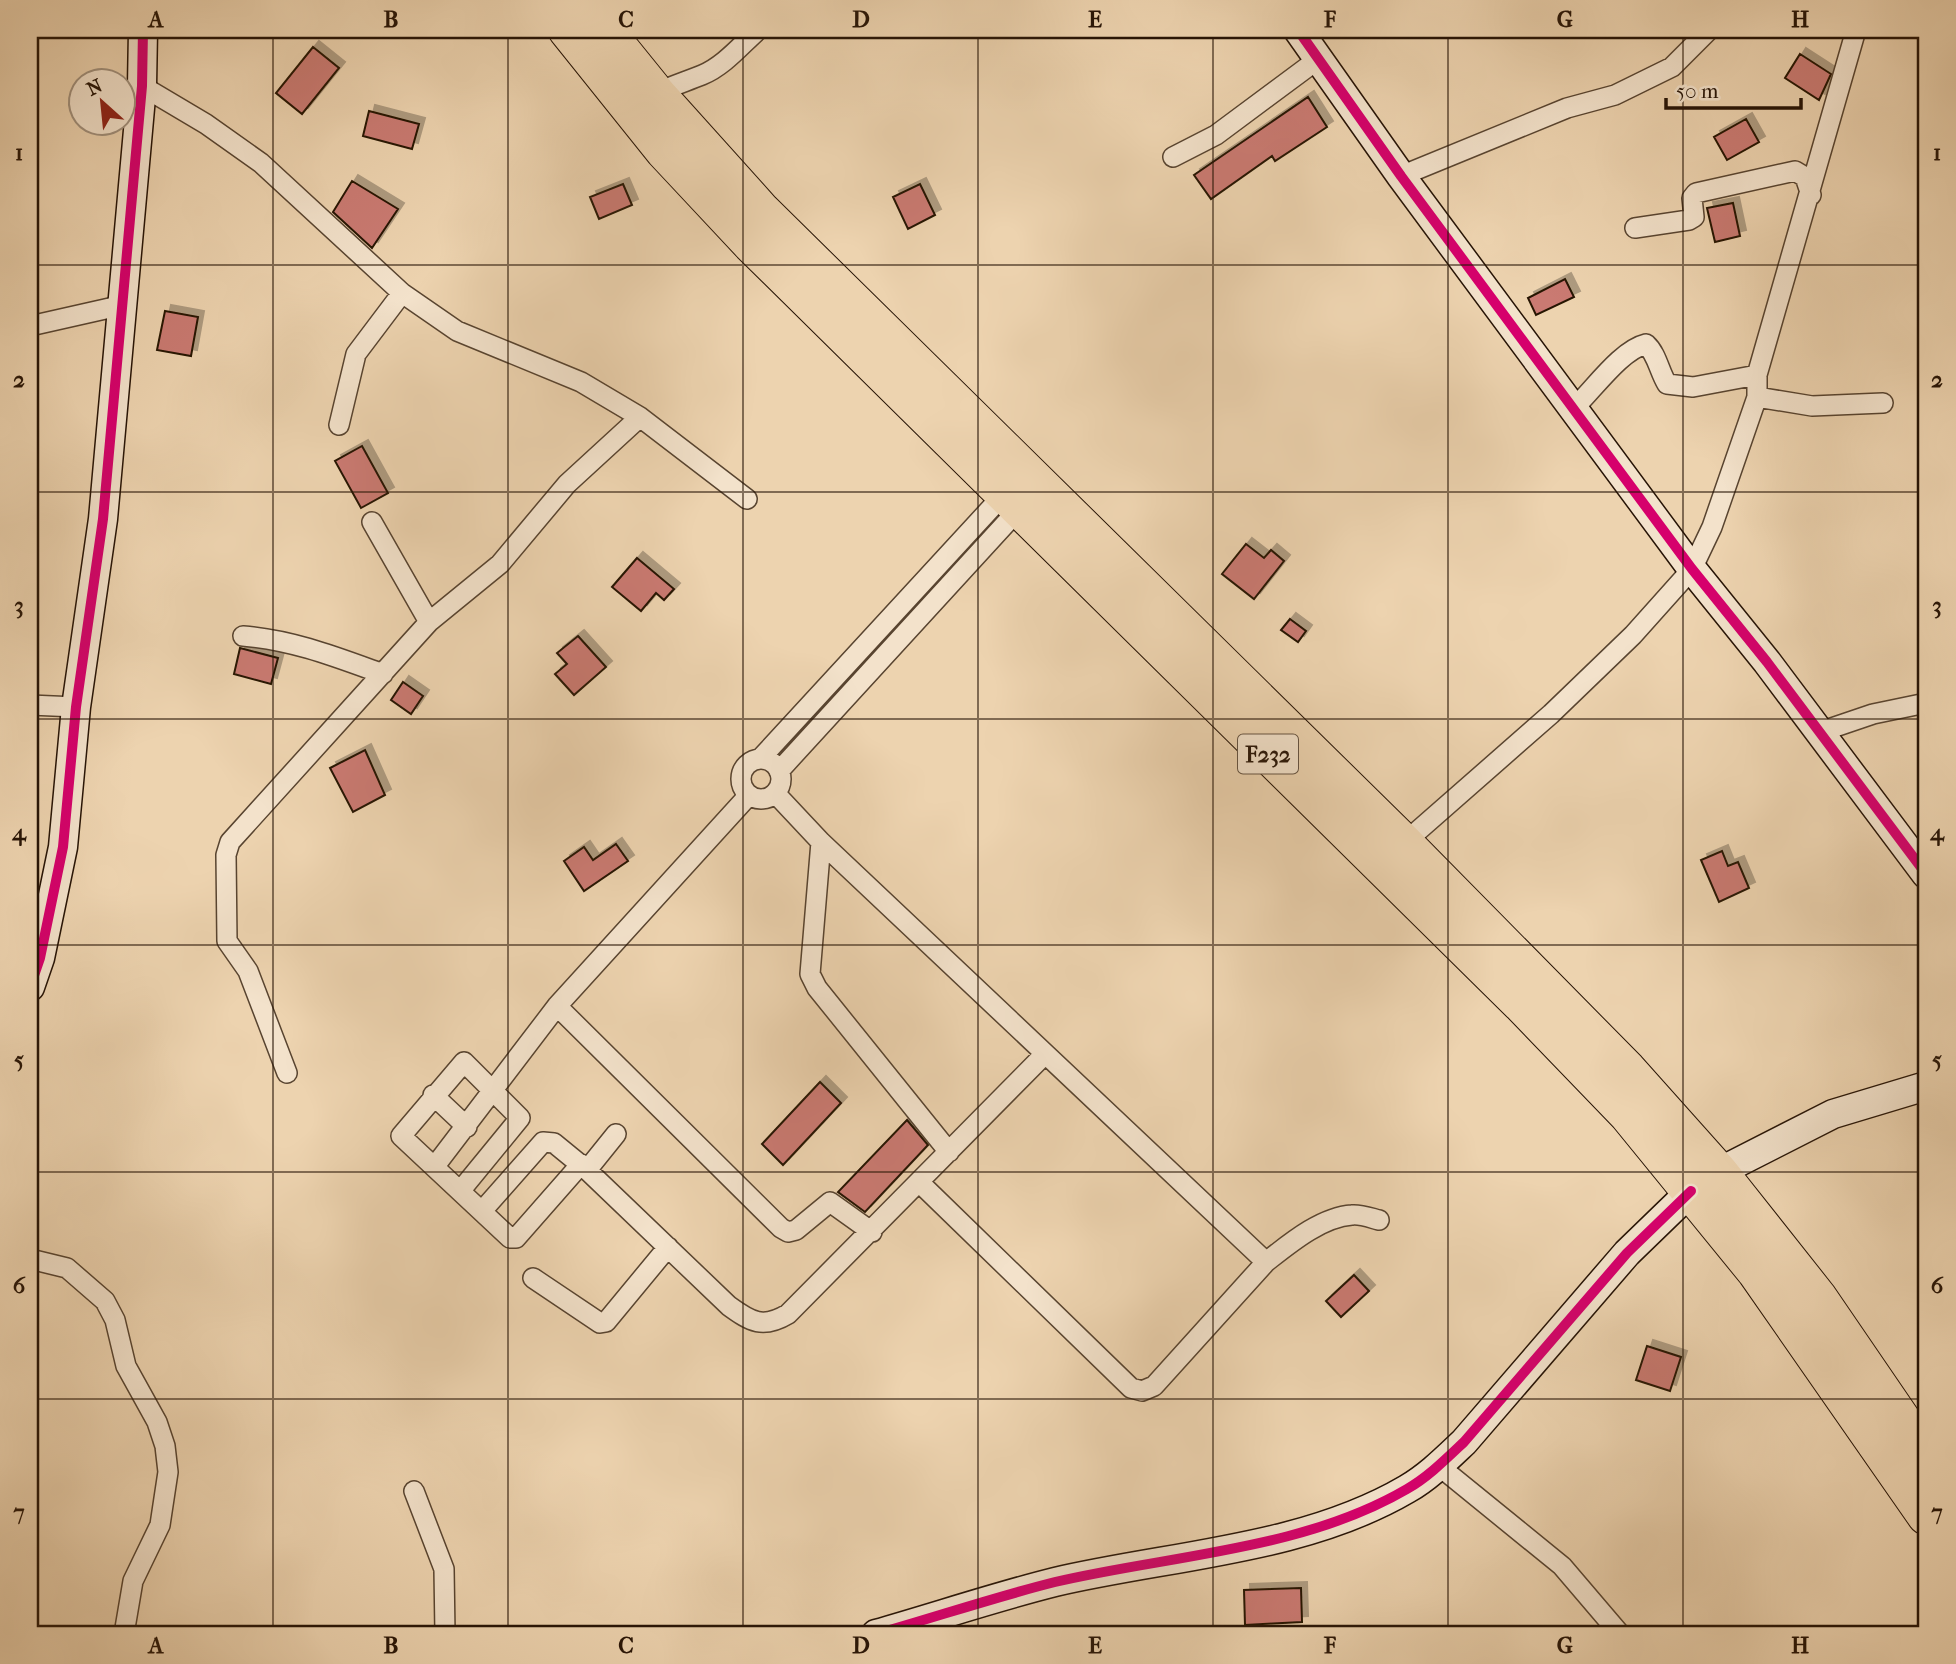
<svg xmlns="http://www.w3.org/2000/svg" width="1956" height="1664" viewBox="0 0 1956 1664" font-family="'IM FELL French Canon',serif">
<style>
.building{fill:#ca7a72;stroke:#271406;stroke-width:2;filter:url(#shadow)}
.lines{fill:none;stroke-linecap:round;stroke-linejoin:round}
.street-casing{stroke:#584430;stroke-width:22}
.secondary-casing{stroke:#271406;stroke-width:31}
.highway-casing{stroke:#271406;stroke-width:39}
.street{stroke:#f3e2cb;stroke-width:19}
.secondary{stroke:#f3e2cb;stroke-width:28}
.highway{stroke:#edd3af;stroke-width:37}
.cycleway-casing{stroke:#f3e2cb;stroke-width:15}
.cycleway{stroke:#d6006c;stroke-width:10}
.grid{fill:none;stroke:#271406;stroke-width:2;stroke-opacity:0.55}
.labels{text-anchor:middle;stroke-width:5;stroke-linejoin:round;paint-order:stroke}
.shield{fill:#f3e2cb;stroke:#645241;stroke-width:2}
.shield-label{font-size:23px;font-weight:bold;fill:#271406}
.neatline{fill:none;stroke:#271406;stroke-width:2.5}
.grid-label{font-size:23px;text-anchor:middle;font-weight:bold;fill:#271406}
</style>
<defs>
<filter id="shadow"><feDropShadow dx="6" dy="-6" stdDeviation="0" flood-color="#0004"/></filter>
</defs>
<rect width="100%" height="100%" fill="#edd3af"/>
<filter id="stains"><feTurbulence type="fractalNoise" baseFrequency=".00286" numOctaves="4"/><feColorMatrix values="0 0 0 0 .2 0 0 0 0 .09 0 0 0 0 .02 0 0 0 .5 -.17"/></filter>
<radialGradient id="worn" r=".72"><stop offset=".6" stop-color="#630" stop-opacity="0"/><stop offset="1" stop-color="#630" stop-opacity=".3"/></radialGradient>
<!-- building -->
<path class="building" d="M 313,47 L 339,68 L 302,114 L 276,93 Z
M 1800,54 L 1831,74 L 1819,100 L 1785,78 Z
M 1308,97 L 1327,127 L 1275,161 L 1272,156 L 1211,199 L 1194,175 Z
M 369,111 L 419,124 L 412,149 L 363,136 Z
M 1746,119 L 1759,142 L 1727,160 L 1714,137 Z
M 352,181 L 398,209 L 372,248 L 333,212 Z
M 623,184 L 632,205 L 599,219 L 590,197 Z
M 920,184 L 935,215 L 908,229 L 893,197 Z
M 1733,203 L 1740,236 L 1715,242 L 1707,208 Z
M 1565,279 L 1574,297 L 1536,315 L 1528,298 Z
M 165,311 L 198,317 L 191,356 L 157,350 Z
M 362,446 L 388,493 L 361,508 L 335,461 Z
M 1246,544 L 1264,558 L 1271,550 L 1284,561 L 1254,599 L 1222,574 Z
M 637,558 L 674,589 L 664,600 L 656,593 L 641,611 L 612,587 Z
M 1290,619 L 1306,631 L 1298,642 L 1281,630 Z
M 578,636 L 606,667 L 574,695 L 555,674 L 567,664 L 557,653 Z
M 240,648 L 278,658 L 271,684 L 234,674 Z
M 403,682 L 423,696 L 411,714 L 391,700 Z
M 365,750 L 385,795 L 353,812 L 330,768 Z
M 616,844 L 628,861 L 584,891 L 564,861 L 584,847 L 593,860 Z
M 1722,851 L 1728,866 L 1738,862 L 1749,888 L 1719,902 L 1701,860 Z
M 820,1082 L 841,1103 L 783,1165 L 762,1144 Z
M 907,1120 L 928,1145 L 865,1212 L 838,1192 Z
M 1354,1275 L 1369,1291 L 1341,1317 L 1326,1301 Z
M 1647,1346 L 1681,1357 L 1670,1391 L 1636,1380 Z
M 1301,1588 L 1302,1622 L 1245,1625 L 1244,1590 Z"/>
<g class="lines">
<defs>
<path id="street" d="M 142,86 L 206,124 L 261,163 L 402,293 L 457,331 L 581,382 L 640,417 L 747,499
M 656,93 C 672,86 687,81 702,75 C 724,66 741,45 758,30
M 1173,157 L 1216,135 L 1317,60
M 1401,176 L 1567,108 L 1615,95 L 1672,67 L 1709,30
M 1635,228 L 1689,220 L 1694,217 L 1692,198 L 1696,193 L 1795,171 L 1805,177 L 1811,195
M 30,326 L 123,305
M 1757,397 L 1812,406 L 1883,403
M 1574,408 C 1594,389 1621,350 1646,344 C 1657,354 1659,371 1667,384 L 1693,387 L 1757,375
M 339,425 L 356,354 L 402,293
M 372,522 L 429,622
M 243,636 C 293,640 336,657 383,674
M 30,705 L 76,707
M 1820,732 L 1873,714 L 1926,703
M 760,759 L 1004,494
M741 779a20 20 0 1 1 40 0a20 20 0 1 1-40 0Z
M 779,771 L 1019,509
M 775,793 L 821,842 L 1266,1262
M 821,842 L 810,974 L 817,988 L 949,1152
M 1404,843 L 1551,714 L 1633,635 L 1692,569 L 1712,527 L 1757,397 L 1757,375 L 1856,30
M 557,1006 L 781,1228 L 788,1232 L 796,1230 L 830,1202 L 872,1232
M 287,1073 L 248,971 L 227,941 L 226,855 L 230,842 L 429,622 L 500,564 L 567,484 L 640,417
M 433,1095 L 467,1127
M 435,1166 L 557,1006 L 749,795
M 587,1170 L 616,1134
M 920,1183 L 1131,1388 L 1142,1391 L 1154,1386 L 1266,1262 C 1289,1244 1321,1217 1352,1215 C 1360,1214 1371,1218 1379,1220
M 461,1190 L 520,1118 L 464,1062 L 401,1136 L 510,1238 L 516,1238 L 581,1164
M 482,1211 L 543,1142 L 554,1143 L 587,1170 L 729,1306 C 751,1322 763,1329 788,1314 L 1045,1054
M 30,1259 L 67,1268 L 105,1301 L 115,1320 L 126,1366 L 157,1422 L 165,1446 L 168,1472 L 160,1525 L 133,1581 L 124,1634
M 533,1278 L 600,1323 L 606,1322 L 668,1247
M 1439,1466 L 1562,1566 L 1620,1634
M 414,1491 L 444,1569 L 445,1634"/>
<path id="secondary" d="M 1298,30 L 1401,176 L 1692,569 L 1767,662 L 1926,874
M 30,987 L 40,958 L 63,847 L 76,707 L 103,519 L 142,86 L 143,30
M 1719,1172 L 1833,1114 L 1926,1086
M 876,1634 C 936,1617 995,1597 1055,1582 C 1170,1555 1303,1550 1407,1489 C 1428,1477 1446,1459 1464,1442 L 1627,1253 L 1691,1191"/>
<path id="highway" d="M 567,30 L 664,151 L 751,244 L 1521,1004 L 1628,1115 L 1756,1272 L 1926,1516
M 605,30 L 656,93 L 762,211 L 1404,843 L 1627,1069 L 1719,1172 L 1818,1297 L 1926,1455"/>
</defs>
<!-- street casing -->
<use href="#street" class="street-casing"/>
<!-- secondary casing -->
<use href="#secondary" class="secondary-casing"/>
<!-- highway casing -->
<use href="#highway" class="highway-casing"/>
<!-- street -->
<use href="#street" class="street"/>
<!-- secondary -->
<use href="#secondary" class="secondary"/>
<!-- highway -->
<use href="#highway" class="highway"/>
<defs>
<path id="cycleway" d="M 1298,30 L 1401,176 L 1692,569 L 1767,662 L 1926,874
M 30,987 L 40,958 L 63,847 L 76,707 L 103,519 L 142,86 L 143,30
M 876,1634 C 936,1617 995,1597 1055,1582 C 1170,1555 1303,1550 1407,1489 C 1428,1477 1446,1459 1464,1442 L 1627,1253 L 1691,1191"/>
</defs>
<!-- cycleway casing -->
<use href="#cycleway" class="cycleway-casing"/>
<!-- cycleway -->
<use href="#cycleway" class="cycleway"/>
</g>
<!-- grid -->
<path class="grid" d="M 273,30 L 273,1634M 508,30 L 508,1634M 743,30 L 743,1634M 978,30 L 978,1634M 1213,30 L 1213,1634M 1448,30 L 1448,1634M 1683,30 L 1683,1634M 30,265 L 1926,265M 30,492 L 1926,492M 30,719 L 1926,719M 30,945 L 1926,945M 30,1172 L 1926,1172M 30,1399 L 1926,1399"/>
<g class="labels">
<!-- shield labels -->
<rect class="shield" x="1238" y="734.5" width="60" height="39" rx="5"/>
<g class="shield-label">
<text x="1268" y="762">F232</text>
</g>
</g>
<!-- margin -->
<rect width="1956" height="1664" fill="none" stroke="#edd3af" stroke-width="77"/>
<!-- north arrow -->
<g transform="translate(102 102) rotate(333)"><circle r="33" fill="#f3e2cb" stroke="#a1907c" stroke-width="2"/>
<path d="M0-5L12 26L0 18L-12 26Z" fill="#8f2418"/>
<text y="-10" font-size="19" font-weight="bold" text-anchor="middle" fill="#271406">N</text>
</g>
<!-- scale -->
<path d="M1666 98v10h135v-10" fill="none" stroke="#271406" stroke-width="3.5"/>
<text x="1676" y="98" font-size="21" fill="#271406" stroke="#f3e2cb" stroke-width="5" paint-order="stroke">50 m</text>
<rect x="38" y="38" width="1880" height="1588" class="neatline"/>
<g class="grid-label">
<text x="156" y="27">A</text>
<text x="391" y="27">B</text>
<text x="626" y="27">C</text>
<text x="861" y="27">D</text>
<text x="1095" y="27">E</text>
<text x="1330" y="27">F</text>
<text x="1565" y="27">G</text>
<text x="1800" y="27">H</text>
<text x="19" y="160">1</text>
<text x="1937" y="160">1</text>
<text x="19" y="387">2</text>
<text x="1937" y="387">2</text>
<text x="19" y="613">3</text>
<text x="1937" y="613">3</text>
<text x="19" y="840">4</text>
<text x="1937" y="840">4</text>
<text x="19" y="1067">5</text>
<text x="1937" y="1067">5</text>
<text x="19" y="1293">6</text>
<text x="1937" y="1293">6</text>
<text x="19" y="1520">7</text>
<text x="1937" y="1520">7</text>
<text x="156" y="1653">A</text>
<text x="391" y="1653">B</text>
<text x="626" y="1653">C</text>
<text x="861" y="1653">D</text>
<text x="1095" y="1653">E</text>
<text x="1330" y="1653">F</text>
<text x="1565" y="1653">G</text>
<text x="1800" y="1653">H</text>
</g>
<rect width="100%" height="100%" filter="url(#stains)"/>
<rect width="100%" height="100%" fill="url(#worn)"/>
</svg>
